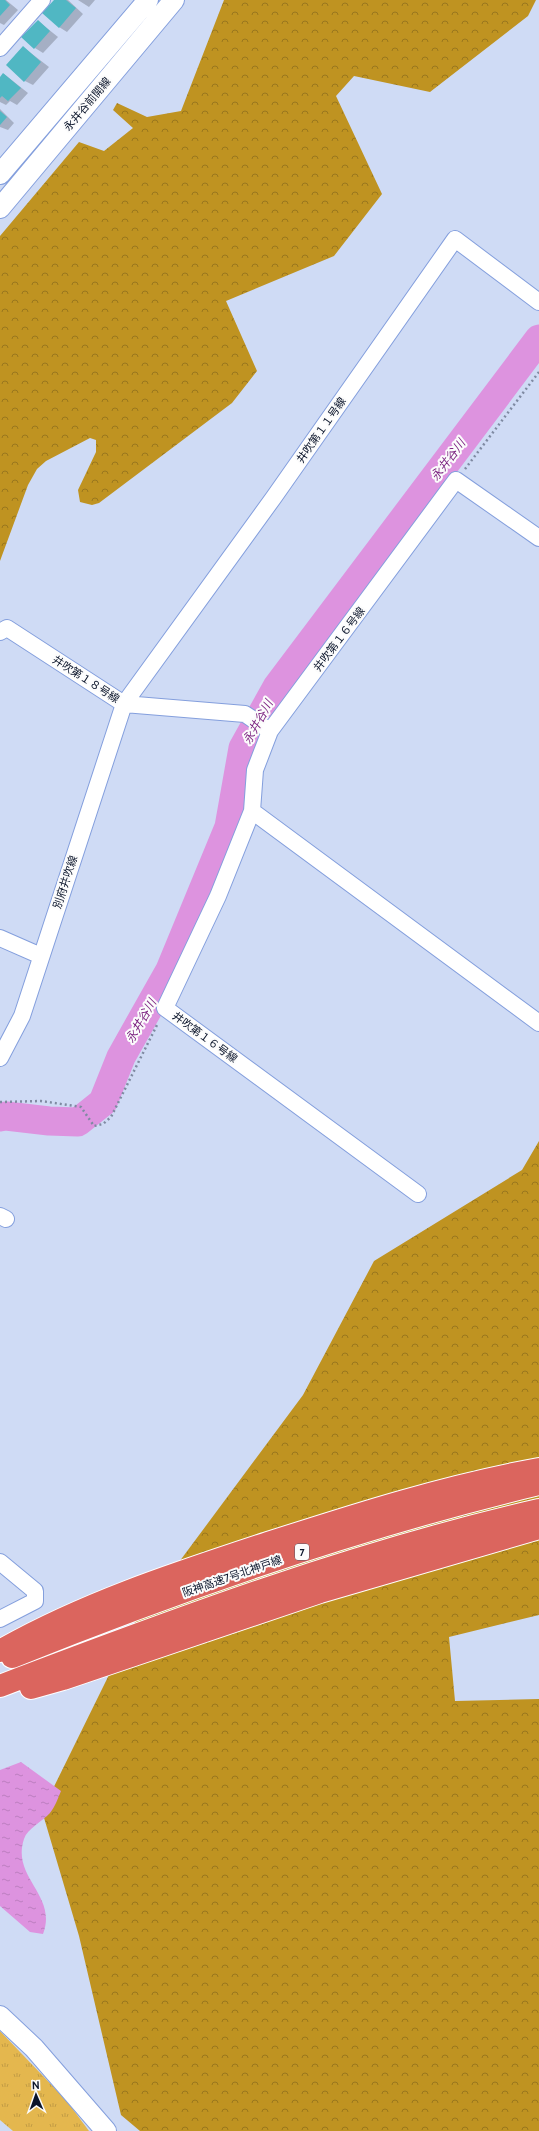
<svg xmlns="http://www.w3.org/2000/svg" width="539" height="2131" viewBox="0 0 539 2131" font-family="Cabin,'Noto Sans JP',sans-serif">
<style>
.grass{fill:url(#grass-tufts)}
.forest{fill:url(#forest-crowns)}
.water{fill:url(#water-ripples)}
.shadow{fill:#0003}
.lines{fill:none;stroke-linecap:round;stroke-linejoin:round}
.river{stroke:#dd93df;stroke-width:29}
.building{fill:#50b7c3}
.minor-casing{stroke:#849fdd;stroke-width:18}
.tertiary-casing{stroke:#849fdd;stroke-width:22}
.motorway-casing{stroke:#fff;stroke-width:24}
.path{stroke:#7f8aa2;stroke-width:2.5;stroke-dasharray:2 3;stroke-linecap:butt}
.minor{stroke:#fff;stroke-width:16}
.tertiary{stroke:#fff;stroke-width:20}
.motorway{stroke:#db655e;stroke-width:22}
.labels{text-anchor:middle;stroke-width:4;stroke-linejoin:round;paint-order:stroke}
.shield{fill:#fcfcfc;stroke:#535a6a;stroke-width:1}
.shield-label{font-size:10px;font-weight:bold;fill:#0b152b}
.street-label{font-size:11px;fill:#0b152b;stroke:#fcfcfc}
.water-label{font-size:12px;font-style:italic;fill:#7e2883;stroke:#fcfcfc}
</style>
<defs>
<pattern id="grass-tufts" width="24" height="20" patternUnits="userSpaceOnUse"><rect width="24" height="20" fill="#e4b74e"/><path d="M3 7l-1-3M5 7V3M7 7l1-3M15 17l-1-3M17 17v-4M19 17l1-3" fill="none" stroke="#c29c44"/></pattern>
<pattern id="forest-crowns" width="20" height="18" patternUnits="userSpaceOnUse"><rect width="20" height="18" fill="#bf9321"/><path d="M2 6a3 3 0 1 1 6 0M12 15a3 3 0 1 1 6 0" fill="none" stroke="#99771d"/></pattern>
<pattern id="water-ripples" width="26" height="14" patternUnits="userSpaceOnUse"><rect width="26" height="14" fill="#dd93df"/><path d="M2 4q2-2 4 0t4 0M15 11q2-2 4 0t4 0" fill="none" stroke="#bc7ec0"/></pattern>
</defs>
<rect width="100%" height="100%" fill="#cfdbf5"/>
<!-- grass -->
<path class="grass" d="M 0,2031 L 66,2100 L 89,2131 L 13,2131 L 0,2120 Z"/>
<!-- forest -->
<path class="forest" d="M 224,0 L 536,0 L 528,16 L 430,92 L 354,76 L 336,96 L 382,194 L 334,256 L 226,301 L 257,371 L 232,403 L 99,503 L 92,505 L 80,502 L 78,490 L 96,452 L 96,440 L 90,438 L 46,461 L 37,469 L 28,485 L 0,561 L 0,236 L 79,142 L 104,151 L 133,128 L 113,110 L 117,103 L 147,117 L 181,111 Z
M 539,1141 L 539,1615 L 449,1637 L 455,1701 L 539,1699 L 539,2131 L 140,2131 L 121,2115 L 79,1936 L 42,1811 L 136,1620 L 303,1395 L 374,1261 L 522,1170 Z"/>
<!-- water -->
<path class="water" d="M 21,1762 L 61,1791 C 58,1798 55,1807 50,1813 C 43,1821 27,1829 24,1839 C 11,1878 58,1895 43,1934 L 30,1932 L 0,1906 L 0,1770 Z"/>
<!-- shadow -->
<path class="shadow" d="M 0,0 L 6,0 L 18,10 L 4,25 L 0,23 Z
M 55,0 L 68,0 L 83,14 L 67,32 L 59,27 Z
M 78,0 L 95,0 L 89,7 Z
M 38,21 L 58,37 L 43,53 L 35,48 Z
M 23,47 L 49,67 L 33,85 L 25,81 Z
M 4,74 L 28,93 L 17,105 L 10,101 L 6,105 L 0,102 L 0,78 Z
M 0,109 L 14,123 L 8,130 L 0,127 Z"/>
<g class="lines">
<!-- river -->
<path class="river" d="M 0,1117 L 6,1116 L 49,1121 L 78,1122 L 103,1102 L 121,1057 L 170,970 L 229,827 L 243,748 L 277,687 L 539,339"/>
</g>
<!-- building -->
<path class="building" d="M 0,0 L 5,0 L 10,5 L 0,16 Z
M 54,0 L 66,0 L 76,8 L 59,28 L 42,13 Z
M 38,20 L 50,31 L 34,49 L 21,37 Z
M 23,46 L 41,62 L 24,82 L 6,65 Z
M 3,73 L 21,88 L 8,101 L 2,96 L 0,98 L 0,77 Z
M 0,111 L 7,117 L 0,125 Z"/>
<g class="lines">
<defs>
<path id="minor" d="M 0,48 L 42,0
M 0,632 L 7,628 L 124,704 L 245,714 L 270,731
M 252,811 L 539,1023
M 0,938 L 41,956
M 0,1058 L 22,1016 L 124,704 L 274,497 L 455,239 L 539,302
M 418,1194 L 165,1008 L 218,896 L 252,811 L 255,770 L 270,731 L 456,480 L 539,538
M 0,1216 L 6,1219
M 0,1562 L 35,1591 L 35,1601 L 0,1619"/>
<path id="tertiary" d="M 0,174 L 148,0
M 0,208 L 174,0
M 0,2016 L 34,2048 L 106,2131"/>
<path id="motorway" d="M 0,1651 C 84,1603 177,1573 268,1543 C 358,1514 446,1486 539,1469
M 12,1657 C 183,1588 359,1527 539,1484
M 0,1686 C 176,1619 355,1552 539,1510
M 31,1688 L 63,1679 L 320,1592 L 539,1528"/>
</defs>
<!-- minor casing -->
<use href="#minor" class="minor-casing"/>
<!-- tertiary casing -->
<use href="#tertiary" class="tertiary-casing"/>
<!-- motorway casing -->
<use href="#motorway" class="motorway-casing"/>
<!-- path -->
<path class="path" d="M 465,469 L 539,372
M 0,1102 L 41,1101 L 81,1107 L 94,1126 L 103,1124 L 111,1117 L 158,1023"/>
<!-- minor -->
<use href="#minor" class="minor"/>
<!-- tertiary -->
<use href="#tertiary" class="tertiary"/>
<!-- motorway -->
<use href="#motorway" class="motorway"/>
</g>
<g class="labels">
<!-- shield labels -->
<rect class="shield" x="295" y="1544" width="14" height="16" rx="3"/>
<g class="shield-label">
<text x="302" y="1556">7</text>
</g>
<!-- street labels -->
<g class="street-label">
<text transform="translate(87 104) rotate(-50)" y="4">永井谷前開線</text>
<text transform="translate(321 430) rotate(-55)" y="4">井吹第１１号線</text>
<text transform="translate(339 639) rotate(-53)" y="4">井吹第１６号線</text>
<text transform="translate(86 679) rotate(33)" y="4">井吹第１８号線</text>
<text transform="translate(65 882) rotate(-72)" y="4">別府井吹線</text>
<text transform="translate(205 1037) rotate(36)" y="4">井吹第１６号線</text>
<text transform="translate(232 1576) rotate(-19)" y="4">阪神高速7号北神戸線</text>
</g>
<!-- water labels -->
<g class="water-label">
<text transform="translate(448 460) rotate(-53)" y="4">永井谷川</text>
<text transform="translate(258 722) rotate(-61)" y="4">永井谷川</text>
<text transform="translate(141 1021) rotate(-60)" y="4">永井谷川</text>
</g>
</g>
<!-- north arrow -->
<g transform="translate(36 2095) rotate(358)" stroke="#fcfcfc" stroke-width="3" paint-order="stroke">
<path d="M0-3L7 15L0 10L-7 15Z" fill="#0b152b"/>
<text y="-6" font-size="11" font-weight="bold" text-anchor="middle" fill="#0b152b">N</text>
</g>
</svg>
